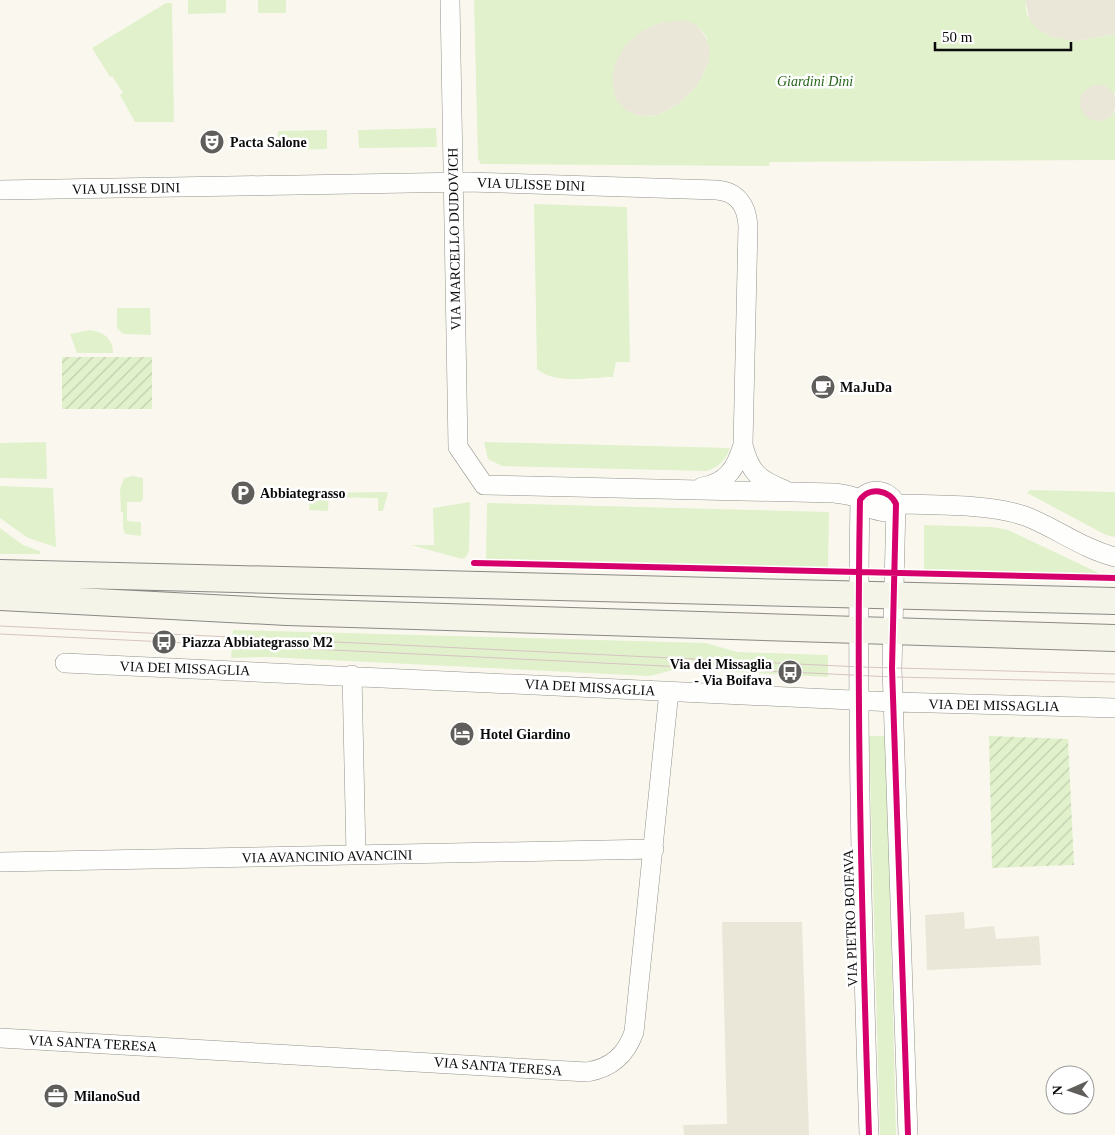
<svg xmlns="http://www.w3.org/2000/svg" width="1115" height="1135" viewBox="0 0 1115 1135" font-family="'Times New Roman',serif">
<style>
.grass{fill:#e1f1cc;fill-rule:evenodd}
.garden{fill:url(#garden-furrows)}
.plaza{fill:#eae7d9}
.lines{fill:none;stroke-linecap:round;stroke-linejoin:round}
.minor-casing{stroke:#93928d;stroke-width:20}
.secondary-casing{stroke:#898884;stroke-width:28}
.minor{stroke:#fefefc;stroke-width:19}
.secondary{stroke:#f4f4e8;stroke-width:26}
.tram{stroke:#d7c3c2;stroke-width:1}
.cycleway-casing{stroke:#fff;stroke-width:9}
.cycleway{stroke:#d6006c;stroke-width:6}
.labels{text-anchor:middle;stroke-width:5;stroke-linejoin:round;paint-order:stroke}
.park-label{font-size:14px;font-style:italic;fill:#246518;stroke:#fff}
.poi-label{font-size:14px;font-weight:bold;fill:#0b0b0b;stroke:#fff;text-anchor:start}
.street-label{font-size:14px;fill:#0b0b0b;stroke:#fff}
</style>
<defs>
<pattern id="garden-furrows" width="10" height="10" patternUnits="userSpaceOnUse" patternTransform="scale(1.25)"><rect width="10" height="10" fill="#e1f1cc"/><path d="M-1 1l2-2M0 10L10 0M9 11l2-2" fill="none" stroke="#c0cdae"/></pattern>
</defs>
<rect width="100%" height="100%" fill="#faf8ee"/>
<!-- grass -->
<path class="grass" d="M 188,0 L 226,0 L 226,13 L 188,14 Z
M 258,0 L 286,0 L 286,13 L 258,13 Z
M 474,0 L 1025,0 L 1027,15 L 1076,41 L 1115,34 L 1115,95 L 1114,93 L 1111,116 L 1115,111 L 1115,160 L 770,162 L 769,166 L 481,164 L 478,159 ZM 696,24 L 707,38 L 708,64 L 698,85 L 678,104 L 659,115 L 640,116 L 625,110 Z
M 166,3 L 172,3 L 174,122 L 135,122 L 120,95 L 123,93 L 112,76 L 110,77 L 92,48 Z
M 436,128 L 437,147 L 359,148 L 358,130 Z
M 327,130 L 327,149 L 278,150 L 278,131 Z
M 534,204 L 627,207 L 630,362 L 616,362 L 613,377 C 591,377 555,385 537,369 Z
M 117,308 L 150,308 L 151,335 L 123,334 L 117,328 Z
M 90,330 C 103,332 113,338 113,353 L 77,353 L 70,334 Z
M 46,442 L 47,479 L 0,478 L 0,443 Z
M 484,442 L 730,448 C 726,460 718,468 706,471 L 502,466 L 488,459 Z
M 133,476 L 143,478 L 143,499 L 141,502 L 127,502 L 127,521 L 141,522 L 141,536 L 125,534 L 123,528 L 123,512 L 121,512 L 120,489 L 124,478 Z
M 0,486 L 53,488 L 56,547 L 28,538 L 0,518 Z
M 1030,490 L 1115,492 L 1115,537 L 1106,535 L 1027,493 Z
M 388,492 L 383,511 L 378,511 L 378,498 L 329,497 L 328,511 L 309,510 L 310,493 Z
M 470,502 L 469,551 L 466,557 L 462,559 L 411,545 L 434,545 L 433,508 Z
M 487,503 L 829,512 L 828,567 L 486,559 Z
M 924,525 L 992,527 L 1008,530 L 1101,574 L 924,571 Z
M 0,528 L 23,545 L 40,551 L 40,554 L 0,554 Z
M 233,630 L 706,643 L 737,652 L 828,655 L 828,677 L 677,669 L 650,676 L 267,657 L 231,658 Z
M 869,736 L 886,736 L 896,1135 L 880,1135 Z"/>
<!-- garden -->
<path class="garden" d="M 62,357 L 152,357 L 152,409 L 62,409 Z
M 989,736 L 1068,739 L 1074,865 L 992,868 Z"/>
<!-- plaza -->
<path class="plaza" d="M 1025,0 L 1115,0 L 1115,34 L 1076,41 L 1051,37 L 1035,27 L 1030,21 Z
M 683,20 L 696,24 L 706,38 L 710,51 L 708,64 L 698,85 L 678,104 L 659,115 L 640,116 L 625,110 L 615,98 L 612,79 L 615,63 L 626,44 L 642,31 L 660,23 Z
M1080 103a18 18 0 1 1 36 0a18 18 0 1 1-36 0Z
M 964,912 L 965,929 L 994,926 L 996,939 L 1039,936 L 1041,965 L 927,970 L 925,915 Z
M 722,922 L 802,922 L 809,1135 L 684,1135 L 683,1125 L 727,1124 Z"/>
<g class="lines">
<defs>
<path id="minor" d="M 450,0 L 458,447 L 484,485 L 834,493 C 843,494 852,495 859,499 C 872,507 866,509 885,512 L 896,504 C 934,505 990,504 1025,516 C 1056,528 1083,549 1115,557
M 0,190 L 468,182 L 716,190 C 737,191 747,206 748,226 L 743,445 C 750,473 759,480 785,490
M 702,487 C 727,483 736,468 743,445
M 65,663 L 894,702 L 1115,708
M 352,675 L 356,855
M 0,862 L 654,849
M 0,1038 L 587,1072 C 612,1068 626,1055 634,1032 L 669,691
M 869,1135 C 862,923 856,712 860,500 C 869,486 890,490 896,504 L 892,668 L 908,1135"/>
<path id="secondary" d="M 0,573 L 1115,601
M 0,597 L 287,612 L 1115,638"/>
</defs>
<!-- minor casing -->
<use href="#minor" class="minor-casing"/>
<!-- secondary casing -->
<use href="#secondary" class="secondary-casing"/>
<!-- minor -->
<use href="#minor" class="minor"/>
<!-- secondary -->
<use href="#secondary" class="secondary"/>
<!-- tram -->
<path class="tram" d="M 0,626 L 861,667 L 1115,674
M 0,634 L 893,677 L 1115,682"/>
<defs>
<path id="cycleway" d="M 474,563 L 1115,578
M 869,1135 C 862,923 856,712 860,500 C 869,486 890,490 896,504 L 892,668 L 908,1135"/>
</defs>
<!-- cycleway casing -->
<use href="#cycleway" class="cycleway-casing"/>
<!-- cycleway -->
<use href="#cycleway" class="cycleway"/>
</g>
<!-- icons -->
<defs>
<symbol id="theatre-disc" viewBox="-11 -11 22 22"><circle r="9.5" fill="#5f5e5a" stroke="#fff"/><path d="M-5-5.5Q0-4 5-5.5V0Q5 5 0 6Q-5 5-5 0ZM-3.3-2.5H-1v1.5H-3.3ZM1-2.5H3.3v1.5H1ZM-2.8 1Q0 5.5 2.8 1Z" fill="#fff"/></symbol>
<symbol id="cafe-disc" viewBox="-11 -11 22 22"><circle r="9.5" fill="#5f5e5a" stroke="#fff"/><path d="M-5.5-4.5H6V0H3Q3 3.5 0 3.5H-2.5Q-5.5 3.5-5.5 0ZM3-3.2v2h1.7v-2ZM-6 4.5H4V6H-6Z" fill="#fff"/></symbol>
<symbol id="parking-disc" viewBox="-11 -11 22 22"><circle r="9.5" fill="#5f5e5a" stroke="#fff"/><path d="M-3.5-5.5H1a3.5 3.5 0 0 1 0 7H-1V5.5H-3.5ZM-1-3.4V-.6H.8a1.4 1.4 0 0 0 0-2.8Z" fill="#fff"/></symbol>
<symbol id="bus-disc" viewBox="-11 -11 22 22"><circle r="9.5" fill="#5f5e5a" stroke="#fff"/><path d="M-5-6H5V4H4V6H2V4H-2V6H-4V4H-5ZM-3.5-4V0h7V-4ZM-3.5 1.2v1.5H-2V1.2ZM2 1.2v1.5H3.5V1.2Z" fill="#fff"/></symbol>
<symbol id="hotel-disc" viewBox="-11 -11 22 22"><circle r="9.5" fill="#5f5e5a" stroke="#fff"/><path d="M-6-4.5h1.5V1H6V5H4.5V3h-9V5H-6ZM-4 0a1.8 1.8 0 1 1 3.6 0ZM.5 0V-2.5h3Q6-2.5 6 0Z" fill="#fff"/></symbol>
<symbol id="office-disc" viewBox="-11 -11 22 22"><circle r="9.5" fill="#5f5e5a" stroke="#fff"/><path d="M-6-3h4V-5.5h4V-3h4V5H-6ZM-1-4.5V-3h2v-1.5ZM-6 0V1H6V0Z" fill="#fff"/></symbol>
</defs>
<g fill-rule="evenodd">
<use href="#theatre-disc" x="198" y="128" width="28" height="28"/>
<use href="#cafe-disc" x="809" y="373" width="28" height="28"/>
<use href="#parking-disc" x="229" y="479" width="28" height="28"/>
<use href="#bus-disc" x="150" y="628" width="28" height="28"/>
<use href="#bus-disc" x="776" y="658" width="28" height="28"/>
<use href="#hotel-disc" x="448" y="720" width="28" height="28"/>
<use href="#office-disc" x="42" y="1082" width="28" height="28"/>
</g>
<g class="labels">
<!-- park labels -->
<g class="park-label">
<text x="815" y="86">Giardini Dini</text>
</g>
<!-- poi labels -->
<g class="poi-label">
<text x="230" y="147">Pacta Salone</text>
<text x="840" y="392">MaJuDa</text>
<text x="260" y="498">Abbiategrasso</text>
<text x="182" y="647">Piazza Abbiategrasso M2</text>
<text x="772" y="669" text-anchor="end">Via dei Missaglia<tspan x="772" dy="16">- Via Boifava</tspan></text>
<text x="480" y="739">Hotel Giardino</text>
<text x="74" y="1101">MilanoSud</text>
</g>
<!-- street labels -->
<g class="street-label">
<text transform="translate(531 184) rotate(2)" y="5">VIA ULISSE DINI</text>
<text transform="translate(126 188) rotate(-1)" y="5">VIA ULISSE DINI</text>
<text transform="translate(454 239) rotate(-91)" y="5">VIA MARCELLO DUDOVICH</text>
<text transform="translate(185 668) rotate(2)" y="5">VIA DEI MISSAGLIA</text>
<text transform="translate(590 687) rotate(3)" y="5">VIA DEI MISSAGLIA</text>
<text transform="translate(994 705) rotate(1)" y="5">VIA DEI MISSAGLIA</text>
<text transform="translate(327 856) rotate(-1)" y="5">VIA AVANCINIO AVANCINI</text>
<text transform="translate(850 918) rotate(-92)" y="5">VIA PIETRO BOIFAVA</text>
<text transform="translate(93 1043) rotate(3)" y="5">VIA SANTA TERESA</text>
<text transform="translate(498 1066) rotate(4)" y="5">VIA SANTA TERESA</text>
</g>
</g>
<!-- north arrow -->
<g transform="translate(1070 1090) rotate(268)"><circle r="24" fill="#ffffff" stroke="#9d9d9d"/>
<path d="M0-4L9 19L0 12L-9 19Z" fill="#5f5e5a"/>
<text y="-8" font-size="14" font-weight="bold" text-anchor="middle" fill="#0b0b0b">N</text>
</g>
<!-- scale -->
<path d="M935 42v8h136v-8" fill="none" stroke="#0b0b0b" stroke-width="2.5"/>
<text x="942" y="42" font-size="15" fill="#0b0b0b" stroke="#ffffff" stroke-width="4" paint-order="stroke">50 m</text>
</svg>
